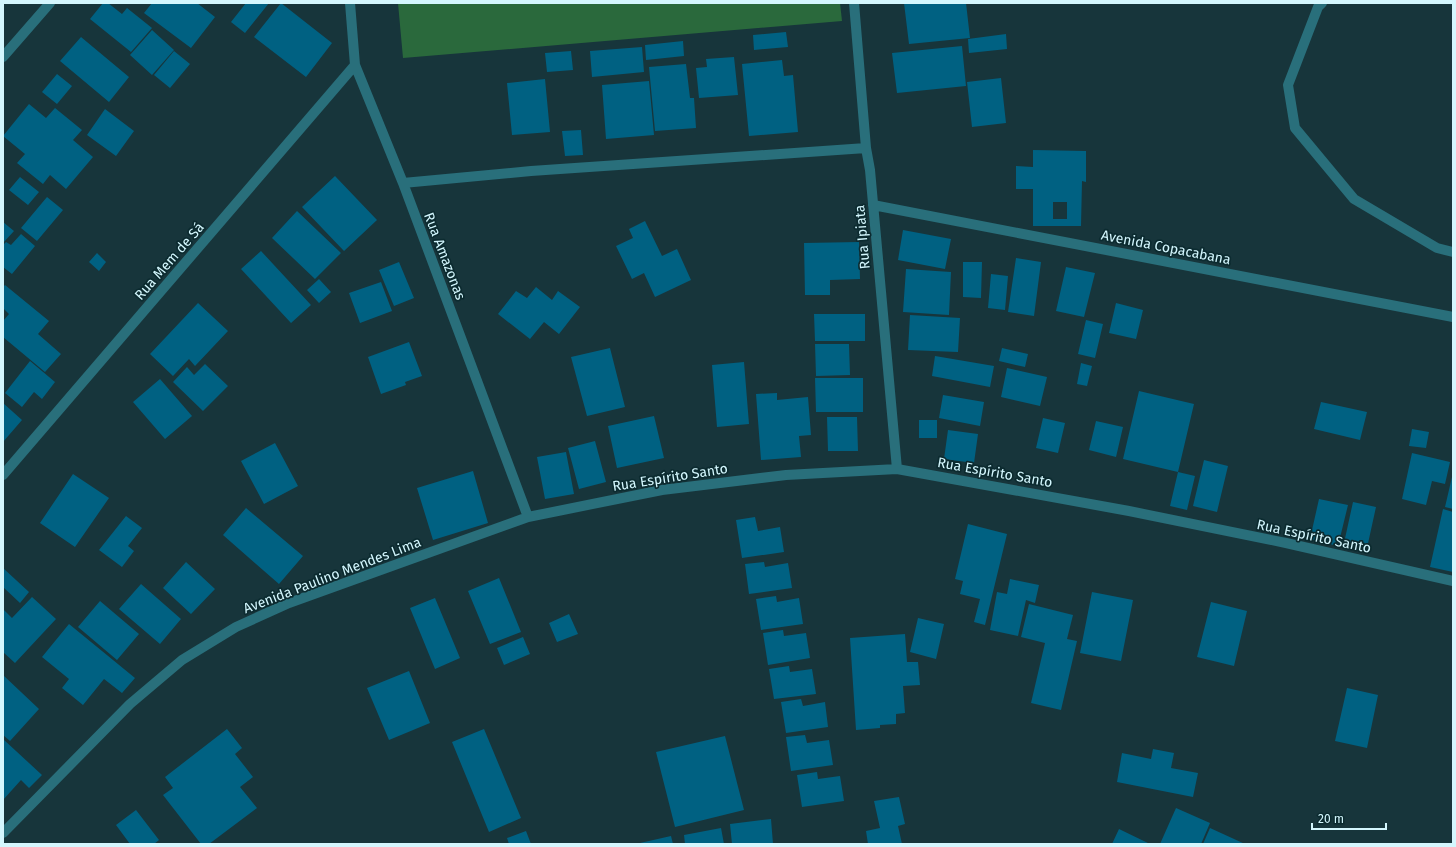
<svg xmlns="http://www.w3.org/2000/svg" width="1456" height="847" viewBox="0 0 1456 847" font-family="'Fira Sans',sans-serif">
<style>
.green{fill:#2a693c}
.building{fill:#006182;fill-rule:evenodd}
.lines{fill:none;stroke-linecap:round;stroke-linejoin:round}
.minor{stroke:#296f7b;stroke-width:10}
.labels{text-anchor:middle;stroke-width:3.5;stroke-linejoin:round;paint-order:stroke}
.street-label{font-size:14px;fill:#d4f7fe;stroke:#0c2b30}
</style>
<rect width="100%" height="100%" fill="#17353b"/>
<!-- green -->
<path class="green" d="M 398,3 L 840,3 L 842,21 L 403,58 Z"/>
<!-- building -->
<path class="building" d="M 103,3 L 108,3 L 122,14 L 127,8 L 152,28 L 131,52 L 90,19 Z
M 152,3 L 197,3 L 215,17 L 191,48 L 144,13 Z
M 246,3 L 269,3 L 245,33 L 231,22 Z
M 281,3 L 332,43 L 306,77 L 254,37 Z
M 904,3 L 966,3 L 970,38 L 909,44 Z
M 152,30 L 174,50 L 152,75 L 130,55 Z
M 786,32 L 788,47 L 754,50 L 753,35 Z
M 1006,34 L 1007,49 L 969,53 L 968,39 Z
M 81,37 L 129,77 L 109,102 L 60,61 Z
M 683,41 L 684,56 L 646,60 L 645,45 Z
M 962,46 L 966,86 L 897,93 L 892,53 Z
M 642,47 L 644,72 L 592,77 L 590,51 Z
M 174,51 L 190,64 L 170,88 L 154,75 Z
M 571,51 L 573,70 L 547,72 L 545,53 Z
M 734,57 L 738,95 L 699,98 L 696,68 L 707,67 L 706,59 Z
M 782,60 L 784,76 L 793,75 L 798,132 L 749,136 L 742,64 Z
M 686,64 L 690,98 L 694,98 L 696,128 L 655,131 L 649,67 Z
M 57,74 L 72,86 L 57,104 L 42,92 Z
M 1001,78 L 1006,123 L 972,127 L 967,82 Z
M 545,79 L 550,132 L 512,135 L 507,83 Z
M 649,81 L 654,135 L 606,139 L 602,85 Z
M 29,104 L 46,118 L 55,108 L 82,130 L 73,140 L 93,157 L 66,189 L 50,175 L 43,184 L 17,163 L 25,154 L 3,136 Z
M 105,109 L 134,131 L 116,156 L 87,135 Z
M 581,130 L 583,155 L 565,156 L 562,131 Z
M 1033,150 L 1086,151 L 1086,182 L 1082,181 L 1081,226 L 1033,226 L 1033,189 L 1016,189 L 1016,166 L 1033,167 ZM 1053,202 L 1067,202 L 1067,219 L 1053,219 Z
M 335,176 L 377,220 L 344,251 L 302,207 Z
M 20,177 L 39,192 L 28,205 L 9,190 Z
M 47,197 L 63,210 L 37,241 L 21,228 Z
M 297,211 L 341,253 L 315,279 L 272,238 Z
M 645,221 L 662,256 L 677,249 L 691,280 L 655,297 L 644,273 L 632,279 L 616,246 L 633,238 L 629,229 Z
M 3,222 L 14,231 L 3,243 Z
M 903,230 L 951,239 L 945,269 L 898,260 Z
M 21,234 L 35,246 L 12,274 L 3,267 L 3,245 L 6,242 L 11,245 Z
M 859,242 L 860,279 L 830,280 L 830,295 L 805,295 L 804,243 Z
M 261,251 L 311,305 L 291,323 L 241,269 Z
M 97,253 L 106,262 L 99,271 L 89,262 Z
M 1016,258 L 1041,262 L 1034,316 L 1008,312 Z
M 399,262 L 414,298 L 394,306 L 379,270 Z
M 963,262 L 982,262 L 981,298 L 963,297 Z
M 1066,267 L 1095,273 L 1084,317 L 1056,311 Z
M 906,269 L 951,272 L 949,315 L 903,312 Z
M 991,274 L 1008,276 L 1005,310 L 988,308 Z
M 319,279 L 331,292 L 319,303 L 307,290 Z
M 381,282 L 392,311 L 360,323 L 349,293 Z
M 5,285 L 49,321 L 38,334 L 61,354 L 45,372 L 3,337 L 3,321 L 9,314 L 3,308 L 3,287 Z
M 536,287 L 552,300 L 558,291 L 580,307 L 559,334 L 544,322 L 530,339 L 498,314 L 516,291 L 527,298 Z
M 198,303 L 228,331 L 195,366 L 189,359 L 173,376 L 150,354 Z
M 1116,303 L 1143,310 L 1136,339 L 1109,333 Z
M 814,314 L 865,314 L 865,341 L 815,341 Z
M 910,315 L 960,318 L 958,352 L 908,350 Z
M 1086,320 L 1103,324 L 1095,358 L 1078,354 Z
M 409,342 L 422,376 L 405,382 L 406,385 L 381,394 L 368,357 Z
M 815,344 L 849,344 L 850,375 L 816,376 Z
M 610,348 L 625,407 L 587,416 L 571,357 Z
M 1002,348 L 1028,354 L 1025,367 L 999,361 Z
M 935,356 L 994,366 L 990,387 L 932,376 Z
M 30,361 L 55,382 L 42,399 L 34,392 L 22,407 L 5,393 Z
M 744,362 L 749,424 L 717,427 L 712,365 Z
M 1081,363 L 1092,366 L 1087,386 L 1077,384 Z
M 205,364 L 228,386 L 203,411 L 173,382 L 187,367 L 194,375 Z
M 1007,368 L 1047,377 L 1040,406 L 1001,397 Z
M 815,378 L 863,378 L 863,412 L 816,412 Z
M 160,379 L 192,416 L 165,439 L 133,402 Z
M 1139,391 L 1194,404 L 1178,472 L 1123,459 Z
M 777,393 L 777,400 L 808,397 L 811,435 L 799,436 L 801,457 L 761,460 L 756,394 Z
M 943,395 L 984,402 L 980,426 L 939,418 Z
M 1321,402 L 1367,412 L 1360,440 L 1314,429 Z
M 3,403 L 22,420 L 3,442 Z
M 654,416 L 664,458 L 617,468 L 608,426 Z
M 827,417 L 857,417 L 858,451 L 828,451 Z
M 1043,418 L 1065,423 L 1058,453 L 1036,448 Z
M 919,420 L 937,420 L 937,438 L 919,438 Z
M 1096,421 L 1123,427 L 1116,457 L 1089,450 Z
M 1412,429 L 1429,432 L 1426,448 L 1409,446 Z
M 948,430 L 978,434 L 974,463 L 944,459 Z
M 595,441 L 606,482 L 579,489 L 568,448 Z
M 275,443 L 298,486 L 264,504 L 241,461 Z
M 566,452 L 574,494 L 545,499 L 537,457 Z
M 1412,453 L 1450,462 L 1445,484 L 1432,481 L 1426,505 L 1402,499 Z
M 1204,460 L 1228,466 L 1217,512 L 1193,506 Z
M 473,471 L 488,523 L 433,540 L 417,488 Z
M 1178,472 L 1195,476 L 1187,510 L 1170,506 Z
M 73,474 L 109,498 L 75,547 L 40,523 Z
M 1452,477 L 1453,477 L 1453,509 L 1445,507 Z
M 1319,499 L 1348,505 L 1338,546 L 1310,539 Z
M 1353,502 L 1376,507 L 1367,548 L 1344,543 Z
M 246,508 L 303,556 L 279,584 L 223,535 Z
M 1443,509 L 1453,512 L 1453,572 L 1430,567 Z
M 126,516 L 142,528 L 128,546 L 134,551 L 122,567 L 99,550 Z
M 755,517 L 758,531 L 780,527 L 784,552 L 742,558 L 736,520 Z
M 968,524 L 1007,534 L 985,625 L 974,622 L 980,599 L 960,594 L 963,581 L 955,579 Z
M 186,562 L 215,589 L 191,614 L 163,588 Z
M 764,562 L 765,567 L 788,563 L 792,588 L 749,594 L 745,564 Z
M 3,568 L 29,592 L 20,603 L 3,587 Z
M 499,578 L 521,632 L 490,644 L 468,591 Z
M 1010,579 L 1039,585 L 1035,603 L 1026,600 L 1018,636 L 990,630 L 997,592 L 1007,594 Z
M 141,584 L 181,619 L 160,644 L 119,609 Z
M 1092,592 L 1133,600 L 1121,661 L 1080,653 Z
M 776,596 L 777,602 L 799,598 L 803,624 L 761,630 L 756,599 Z
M 32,597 L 56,619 L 15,663 L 3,652 L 3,609 L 12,618 Z
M 435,598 L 460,658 L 435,669 L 410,608 Z
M 100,601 L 139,634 L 117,660 L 78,627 Z
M 1211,602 L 1247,611 L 1234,666 L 1197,657 Z
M 1029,604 L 1073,615 L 1067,639 L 1077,641 L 1061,710 L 1031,703 L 1045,643 L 1021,637 Z
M 569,614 L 578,634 L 557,642 L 549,623 Z
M 918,618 L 944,624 L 936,659 L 910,652 Z
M 69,624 L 135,678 L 122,693 L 104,679 L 83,705 L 62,688 L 69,679 L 42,657 Z
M 783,630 L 784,636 L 806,633 L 810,658 L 768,665 L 763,633 Z
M 905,634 L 907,662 L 918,662 L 920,685 L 903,686 L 905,713 L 896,714 L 896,724 L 880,725 L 880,728 L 856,730 L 850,638 Z
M 523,637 L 530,654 L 504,665 L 497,648 Z
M 789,666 L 790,672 L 812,669 L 816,694 L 774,699 L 769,669 Z
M 409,671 L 430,723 L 389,740 L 367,688 Z
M 3,675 L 39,709 L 10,741 L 3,735 Z
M 1347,688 L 1378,695 L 1367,748 L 1335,741 Z
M 801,699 L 803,706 L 825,702 L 828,727 L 786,733 L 781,702 Z
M 227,729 L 242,748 L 235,754 L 253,777 L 240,787 L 257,808 L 209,844 L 201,844 L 163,795 L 173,788 L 165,777 Z
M 484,729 L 521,818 L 489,832 L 452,742 Z
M 805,735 L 807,743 L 829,740 L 833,765 L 791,771 L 786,737 Z
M 725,736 L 744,810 L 675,827 L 656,752 Z
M 3,739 L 42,775 L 29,788 L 21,780 L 3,800 Z
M 1153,749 L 1174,753 L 1171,768 L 1198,773 L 1193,797 L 1117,782 L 1122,753 L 1151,759 Z
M 817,772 L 818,779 L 840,776 L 844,801 L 802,807 L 797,775 Z
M 899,797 L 905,824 L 898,826 L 902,844 L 868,844 L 866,831 L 880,828 L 874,801 Z
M 1176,808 L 1210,823 L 1201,844 L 1160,844 Z
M 136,810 L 159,840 L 154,844 L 130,844 L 116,825 Z
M 771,819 L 773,844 L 732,844 L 730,824 Z
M 721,828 L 724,844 L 685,844 L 684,835 Z
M 1210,828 L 1245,844 L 1203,844 Z
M 1119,829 L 1150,844 L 1112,844 Z
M 526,831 L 531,844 L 509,844 L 507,838 Z
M 671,836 L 673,844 L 640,844 L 640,843 Z"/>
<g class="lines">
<!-- minor -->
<path class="minor" d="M 350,3 L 355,65 L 403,183 L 528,517
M 854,3 L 866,148 L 870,170 L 897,469
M 1322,3 L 1318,7 L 1288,85 L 1295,128 L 1354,199 L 1437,248 L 1453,252
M 3,57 L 50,3
M 403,183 L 531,171 L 866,148
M 873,205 L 1453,317
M 3,475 L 355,65
M 3,833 L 130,704 L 182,660 L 236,627 L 289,603 L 528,517 L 662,490 L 786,475 L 897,469 L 1129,511 L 1286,543 L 1453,581"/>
</g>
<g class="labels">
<!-- street labels -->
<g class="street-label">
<text transform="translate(862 237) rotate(-95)" y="5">Rua Ipiata</text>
<text transform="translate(1166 247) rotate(11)" y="5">Avenida Copacabana</text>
<text transform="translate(445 256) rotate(69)" y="5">Rua Amazonas</text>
<text transform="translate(169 261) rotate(-49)" y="5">Rua Mem de Sá</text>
<text transform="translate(995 472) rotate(10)" y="5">Rua Espírito Santo</text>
<text transform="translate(670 477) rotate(-9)" y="5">Rua Espírito Santo</text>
<text transform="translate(1314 536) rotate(12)" y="5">Rua Espírito Santo</text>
<text transform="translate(332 575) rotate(-21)" y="5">Avenida Paulino Mendes Lima</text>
</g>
</g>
<!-- border -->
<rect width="1456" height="847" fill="none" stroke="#d4f7fe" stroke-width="8"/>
<!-- scale -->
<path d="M1312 823v6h74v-6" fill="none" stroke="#d4f7fe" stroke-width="2"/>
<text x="1318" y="823" font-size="12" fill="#d4f7fe" stroke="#0c2b30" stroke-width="3" paint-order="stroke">20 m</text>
</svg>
